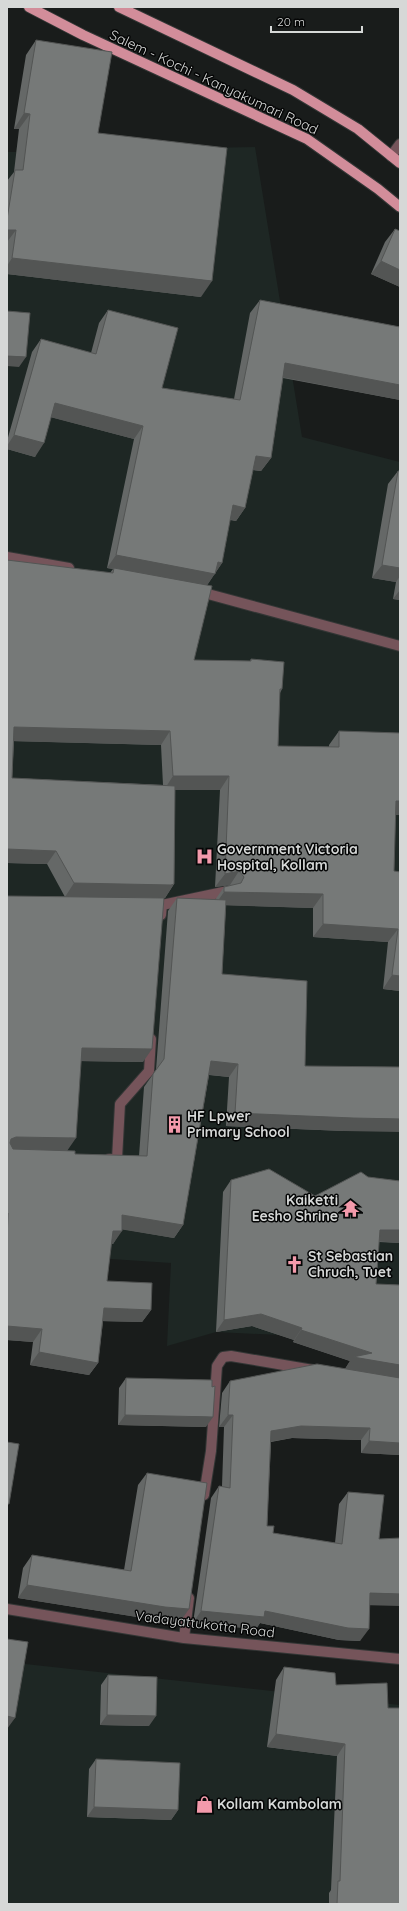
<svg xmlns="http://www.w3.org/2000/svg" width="407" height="1911" viewBox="0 0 407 1911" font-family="Quicksand,sans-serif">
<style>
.built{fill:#1e2724}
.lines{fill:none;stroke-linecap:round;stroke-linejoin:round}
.minor-casing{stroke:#333635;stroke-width:12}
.major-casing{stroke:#333635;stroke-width:12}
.minor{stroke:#75545a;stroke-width:10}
.major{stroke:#d28d9a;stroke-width:10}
.wall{fill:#656867;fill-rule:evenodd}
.shaded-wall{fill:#535554}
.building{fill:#767978;stroke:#535554}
.labels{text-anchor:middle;stroke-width:3;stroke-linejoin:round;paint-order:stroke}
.street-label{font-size:14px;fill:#d6d8d7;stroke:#050606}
.poi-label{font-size:14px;font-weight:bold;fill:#d6d8d7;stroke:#050606;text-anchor:start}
</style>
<rect width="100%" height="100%" fill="#191c1b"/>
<!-- built -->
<path class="built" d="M 18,140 L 104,150 L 255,147 L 302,437 L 400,462 L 400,1352 L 280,1335 L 216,1332 L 167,1346 L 171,1263 L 7,1252 L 7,152 L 16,152 Z
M 7,1662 L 400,1705 L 400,1904 L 7,1904 Z"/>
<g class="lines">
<defs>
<path id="minor" d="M 391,156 L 400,144
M 7,557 L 69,568
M 197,591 L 400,646
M 161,915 L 162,905 L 228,891
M 109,1159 L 117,1159 L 120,1104 L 149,1071 L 151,1039
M 204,1495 L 211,1451 L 217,1366 L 223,1357 L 231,1356 L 313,1370
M 7,1609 L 184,1638 L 400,1659
M 184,1638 L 189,1598"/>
<path id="major" d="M 29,7 L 83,35 L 307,139 L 378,189 L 400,207
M 119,7 L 293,90 L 358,129 L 400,163"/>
</defs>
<!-- minor casing -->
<use href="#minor" class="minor-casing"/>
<!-- major casing -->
<use href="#major" class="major-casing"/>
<!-- minor -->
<use href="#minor" class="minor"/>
<!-- major -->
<use href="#major" class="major"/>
</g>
<!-- wall -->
<path class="wall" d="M 36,40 L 98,133 L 201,297 L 7,274 L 7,181 L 14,172 L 19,129 L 14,129 L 26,55 Z
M 395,229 L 400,231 L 400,287 L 371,274 L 385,242 Z
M 260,300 L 400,327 L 400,400 L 283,378 L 271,458 L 261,471 L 253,470 L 245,508 L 236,521 L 230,520 L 222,563 L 207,585 L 194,660 L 250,661 L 251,659 L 282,689 L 280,693 L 278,746 L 329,747 L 329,745 L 339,731 L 395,815 L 394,871 L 400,872 L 400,991 L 383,989 L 388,942 L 313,937 L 313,908 L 226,905 L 222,974 L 305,1066 L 344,1131 L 226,1126 L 229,1077 L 209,1075 L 183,1225 L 174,1238 L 122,1229 L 113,1244 L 111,1244 L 107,1281 L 151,1310 L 142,1322 L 103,1321 L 98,1363 L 89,1375 L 30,1365 L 33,1342 L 7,1340 L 7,896 L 157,898 L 65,897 L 47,864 L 7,863 L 7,560 L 110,573 L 113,569 L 107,568 L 134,439 L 51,417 L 35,457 L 7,449 L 7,441 L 32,352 L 41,339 L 91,353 L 99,323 L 108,310 L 162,388 L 234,399 L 250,313 ZM 14,741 L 161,745 L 163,785 L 12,778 ZM 175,790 L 220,790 L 215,887 L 230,885 L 224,887 L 215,900 L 177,898 L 168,911 L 156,1070 L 144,1087 L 139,1156 L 75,1154 L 67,1151 L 81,1061 L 143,1062 L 161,898 L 165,898 L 174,884 Z
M 398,471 L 400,471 L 400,600 L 393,599 L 396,582 L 372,578 L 388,484 Z
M 368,1177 L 400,1181 L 400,1243 L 379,1242 L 376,1284 L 400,1285 L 400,1455 L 361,1453 L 361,1440 L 292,1438 L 271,1442 L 267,1526 L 273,1533 L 335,1543 L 339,1504 L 348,1492 L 369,1605 L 360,1641 L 339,1640 L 260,1623 L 256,1629 L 193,1623 L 211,1498 L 219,1486 L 222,1486 L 224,1427 L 219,1427 L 222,1393 L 230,1381 L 345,1369 L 350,1361 L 293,1342 L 294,1340 L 252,1326 L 216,1332 L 223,1192 L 231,1180 L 315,1196 Z
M 126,1378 L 206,1427 L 118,1425 L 119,1388 Z
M 147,1473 L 180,1622 L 156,1620 L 18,1598 L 23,1568 L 32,1555 L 124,1570 L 138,1485 Z
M 284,1667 L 336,1685 L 388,1708 L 400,1904 L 329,1904 L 329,1893 L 331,1890 L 337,1756 L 267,1747 L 276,1680 Z
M 108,1675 L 149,1726 L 100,1725 L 101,1685 Z
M 96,1759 L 178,1810 L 171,1820 L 87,1817 L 89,1769 Z"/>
<!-- shaded-wall -->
<path class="shaded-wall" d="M 24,113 L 30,114 L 19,129 L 14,129 Z
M 7,230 L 16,230 L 7,242 Z
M 12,258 L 212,281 L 201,297 L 7,274 L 7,266 Z
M 381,261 L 400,270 L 400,287 L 371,274 Z
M 7,356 L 26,357 L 19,367 L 7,366 Z
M 285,363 L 400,385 L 400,400 L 276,376 Z
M 55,403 L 143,426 L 134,439 L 46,416 Z
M 14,435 L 44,443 L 35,457 L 7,449 L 7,446 Z
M 256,456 L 271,458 L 261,471 L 247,469 Z
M 233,505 L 245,508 L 236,521 L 224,518 Z
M 116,555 L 218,562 L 222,563 L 206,587 L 114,568 L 113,569 L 107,568 Z
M 382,565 L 400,568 L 400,576 L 396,582 L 372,578 Z
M 400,590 L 400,600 L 393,599 Z
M 14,727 L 170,731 L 161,745 L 7,741 Z
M 173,776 L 229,776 L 220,790 L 164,790 Z
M 396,801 L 400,801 L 400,815 L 386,815 Z
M 7,849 L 56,851 L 47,864 L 7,863 Z
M 239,871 L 230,885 L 215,887 L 225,874 Z
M 74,883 L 174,884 L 165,898 L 161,898 L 65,897 Z
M 224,892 L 323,894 L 313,908 L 215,905 Z
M 323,924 L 398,929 L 388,942 L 313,937 Z
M 392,975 L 400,976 L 400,991 L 383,989 Z
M 82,1048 L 152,1049 L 143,1062 L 73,1061 Z
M 211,1061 L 238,1064 L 229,1077 L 202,1074 Z
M 235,1113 L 400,1119 L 400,1132 L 344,1131 L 226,1126 Z
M 16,1137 L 76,1138 L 67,1151 L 7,1150 L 11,1139 Z
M 122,1215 L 183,1225 L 174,1238 L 113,1228 Z
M 380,1230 L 400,1230 L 400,1243 L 372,1241 Z
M 113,1231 L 122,1231 L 113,1244 L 104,1243 Z
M 104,1308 L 151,1310 L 142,1322 L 95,1321 Z
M 261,1314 L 302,1328 L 294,1340 L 252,1326 L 216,1332 L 224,1320 Z
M 7,1326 L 42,1329 L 33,1342 L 7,1340 Z
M 301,1330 L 372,1353 L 400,1365 L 400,1378 L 345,1369 L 350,1361 L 293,1342 Z
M 39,1352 L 98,1363 L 89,1375 L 30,1365 Z
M 125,1415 L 213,1417 L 206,1427 L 118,1425 Z
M 228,1415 L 233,1415 L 224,1427 L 219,1427 Z
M 301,1426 L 370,1428 L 361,1440 L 292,1438 L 263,1443 L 271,1431 Z
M 369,1441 L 400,1443 L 400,1455 L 361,1453 Z
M 27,1585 L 189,1609 L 180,1622 L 156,1620 L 18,1598 Z
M 370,1593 L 400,1594 L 400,1606 L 361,1605 Z
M 201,1611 L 265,1611 L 369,1629 L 360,1641 L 339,1640 L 260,1623 L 256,1629 L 193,1623 Z
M 107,1715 L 156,1716 L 149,1726 L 100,1725 Z
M 7,1716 L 15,1718 L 7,1729 Z
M 276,1734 L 345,1744 L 337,1756 L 267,1747 Z
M 94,1807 L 178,1810 L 171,1820 L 87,1817 Z"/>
<!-- building -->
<path class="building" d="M 36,40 L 112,52 L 98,133 L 227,148 L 212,281 L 12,258 L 16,230 L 7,230 L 7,219 L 15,170 L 23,170 L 30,114 L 24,113 Z
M 395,229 L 400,231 L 400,270 L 381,261 Z
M 260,300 L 400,327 L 400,385 L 285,363 L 271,458 L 256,456 L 245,508 L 233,505 L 222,563 L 218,562 L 215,574 L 116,555 L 143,426 L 55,403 L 44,443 L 14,435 L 41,339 L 96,354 L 108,310 L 178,328 L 162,388 L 240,400 Z
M 7,311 L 30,313 L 26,357 L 7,356 Z
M 398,471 L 400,471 L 400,568 L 382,565 Z
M 7,560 L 113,573 L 114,568 L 212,586 L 194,660 L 251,661 L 251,659 L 284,662 L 282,689 L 280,689 L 278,746 L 339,747 L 339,731 L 400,733 L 400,801 L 396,801 L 394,871 L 400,872 L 400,976 L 392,975 L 398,929 L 323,924 L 323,894 L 224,892 L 224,887 L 241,883 L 244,877 L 239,871 L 225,874 L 229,776 L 173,776 L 170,731 L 14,727 L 12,778 L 175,786 L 174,884 L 171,885 L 74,883 L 56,851 L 7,849 Z
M 7,896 L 164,898 L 152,1049 L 82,1048 L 76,1138 L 16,1137 L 11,1139 L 10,1143 L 13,1149 L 75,1151 L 75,1154 L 147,1156 L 153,1074 L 164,1059 L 177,898 L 226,900 L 222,974 L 307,981 L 305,1066 L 400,1067 L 400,1119 L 353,1118 L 235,1113 L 238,1064 L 211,1061 L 183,1225 L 122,1215 L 122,1231 L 113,1231 L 107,1281 L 152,1283 L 151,1310 L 104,1308 L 98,1363 L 39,1352 L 42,1329 L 7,1326 L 7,1243 L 8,1213 L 7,1213 Z
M 269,1169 L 315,1196 L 361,1172 L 368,1177 L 400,1181 L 400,1230 L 380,1230 L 376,1284 L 400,1285 L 400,1365 L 353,1357 L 372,1353 L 301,1330 L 302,1328 L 261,1314 L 224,1320 L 231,1180 Z
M 317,1364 L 400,1378 L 400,1443 L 369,1441 L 370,1428 L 301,1426 L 271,1431 L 267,1526 L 274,1526 L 273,1533 L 342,1544 L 348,1492 L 384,1495 L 379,1539 L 400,1538 L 400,1594 L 370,1593 L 369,1629 L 348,1628 L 265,1611 L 264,1617 L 201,1611 L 219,1486 L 230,1488 L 233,1415 L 228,1415 L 230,1381 Z
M 126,1378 L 212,1380 L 212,1387 L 215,1386 L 213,1417 L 125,1415 Z
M 7,1442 L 19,1444 L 9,1504 L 7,1504 Z
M 147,1473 L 207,1483 L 189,1609 L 165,1607 L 27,1585 L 32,1555 L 131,1571 Z
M 7,1639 L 28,1642 L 15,1718 L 7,1716 Z
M 284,1667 L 335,1673 L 336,1685 L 387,1683 L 388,1708 L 400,1708 L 400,1904 L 337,1904 L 338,1881 L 340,1881 L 345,1744 L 276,1734 Z
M 108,1675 L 157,1677 L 156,1716 L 107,1715 Z
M 96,1759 L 180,1763 L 178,1810 L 94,1807 Z"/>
<!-- icons -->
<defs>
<symbol id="hospital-bare" viewBox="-9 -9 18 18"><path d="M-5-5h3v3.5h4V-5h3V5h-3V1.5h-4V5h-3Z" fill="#f39aab" stroke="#050606" stroke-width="2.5" paint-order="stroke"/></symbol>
<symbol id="building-bare" viewBox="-9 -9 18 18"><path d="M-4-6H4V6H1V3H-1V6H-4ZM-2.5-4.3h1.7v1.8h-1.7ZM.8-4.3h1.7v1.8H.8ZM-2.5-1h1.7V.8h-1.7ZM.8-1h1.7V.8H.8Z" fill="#f39aab" stroke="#050606" stroke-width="2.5" paint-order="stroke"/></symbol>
<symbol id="temple-bare" viewBox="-9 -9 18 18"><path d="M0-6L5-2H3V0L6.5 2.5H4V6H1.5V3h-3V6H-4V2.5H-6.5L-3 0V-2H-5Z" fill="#f39aab" stroke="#050606" stroke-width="2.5" paint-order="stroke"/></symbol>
<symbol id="church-bare" viewBox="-9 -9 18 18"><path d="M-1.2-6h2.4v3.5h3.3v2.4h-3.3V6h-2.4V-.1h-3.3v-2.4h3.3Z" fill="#f39aab" stroke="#050606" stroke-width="2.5" paint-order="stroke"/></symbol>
<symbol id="shop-bare" viewBox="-9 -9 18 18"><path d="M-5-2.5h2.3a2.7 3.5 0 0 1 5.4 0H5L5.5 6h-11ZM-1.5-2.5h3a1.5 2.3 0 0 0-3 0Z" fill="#f39aab" stroke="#050606" stroke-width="2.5" paint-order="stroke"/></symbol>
</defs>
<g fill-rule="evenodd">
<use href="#hospital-bare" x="192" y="844" width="25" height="25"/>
<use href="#building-bare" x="162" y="1112" width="25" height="25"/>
<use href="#temple-bare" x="338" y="1196" width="25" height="25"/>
<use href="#church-bare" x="282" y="1252" width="25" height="25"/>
<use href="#shop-bare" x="192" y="1792" width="25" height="25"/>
</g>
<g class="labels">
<!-- street labels -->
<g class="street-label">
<text transform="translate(214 82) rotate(25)" y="5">Salem - Kochi - Kanyakumari Road</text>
<text transform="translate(205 1624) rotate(7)" y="5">Vadayattukotta Road</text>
</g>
<!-- poi labels -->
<g class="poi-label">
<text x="217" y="854">Government Victoria<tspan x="217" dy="16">Hospital, Kollam</tspan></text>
<text x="187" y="1121">HF Lpwer<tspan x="187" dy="16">Primary School</tspan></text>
<text x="338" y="1205" text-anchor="end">Kaiketti<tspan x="338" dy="16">Eesho Shrine</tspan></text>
<text x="308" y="1261">St Sebastian<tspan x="308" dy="16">Chruch, Tuet</tspan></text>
<text x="217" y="1809">Kollam Kambolam</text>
</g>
</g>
<!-- border -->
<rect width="407" height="1911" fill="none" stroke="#d6d8d7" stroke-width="16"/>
<!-- scale -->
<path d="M271 26v6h91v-6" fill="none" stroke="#d6d8d7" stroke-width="2"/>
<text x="277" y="26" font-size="12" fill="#d6d8d7" stroke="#050606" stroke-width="3" paint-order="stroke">20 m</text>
</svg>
